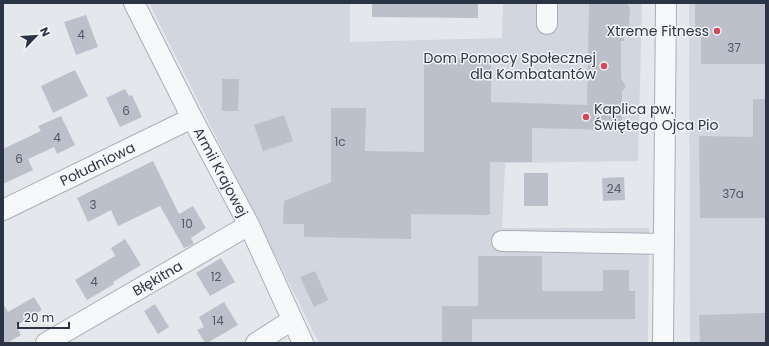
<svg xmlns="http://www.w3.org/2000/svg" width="769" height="346" viewBox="0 0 769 346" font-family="Poppins,sans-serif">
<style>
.built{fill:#d2d6de}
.building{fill:#bbc0ca}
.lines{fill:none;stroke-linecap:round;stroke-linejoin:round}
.minor-casing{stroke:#a9aeb7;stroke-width:22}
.minor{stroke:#f7f8fa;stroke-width:20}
.poi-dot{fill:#d1495b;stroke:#f4f6f9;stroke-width:1.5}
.labels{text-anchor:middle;stroke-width:3;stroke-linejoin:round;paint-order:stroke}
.number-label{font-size:12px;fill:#4f5766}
.poi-label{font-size:14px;fill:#2b3445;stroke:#f4f6f9;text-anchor:end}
.street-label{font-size:14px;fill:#2b3445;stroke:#f4f6f9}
</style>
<rect width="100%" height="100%" fill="#e4e7ec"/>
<!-- built -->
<path class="built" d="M 149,3 L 350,3 L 350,42 L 502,38 L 503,3 L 642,3 L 638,161 L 505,163 L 502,228 L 649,228 L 648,343 L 319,343 Z
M 689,3 L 766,3 L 766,343 L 690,343 Z"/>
<!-- building -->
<path class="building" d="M 372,3 L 478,3 L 478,18 L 372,17 Z
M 589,3 L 628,3 L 628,7 L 630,7 L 629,26 L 624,26 L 624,41 L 621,41 L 621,78 L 626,87 L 622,91 L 622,130 L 532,128 L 532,162 L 490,162 L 490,215 L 411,214 L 411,239 L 304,237 L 304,224 L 283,224 L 284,201 L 331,182 L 331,108 L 366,108 L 365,151 L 424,152 L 424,58 L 491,59 L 491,102 L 587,105 Z
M 695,3 L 766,3 L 766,64 L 701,64 L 701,33 L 695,33 Z
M 86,15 L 98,47 L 76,55 L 64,22 Z
M 75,70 L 88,96 L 53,113 L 41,86 Z
M 222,79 L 239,79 L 238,111 L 222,111 Z
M 125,89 L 129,96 L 132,95 L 142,117 L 120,127 L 106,98 Z
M 753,99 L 766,99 L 766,218 L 700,218 L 699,136 L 753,137 Z
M 284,115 L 293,141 L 263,151 L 254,125 Z
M 61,116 L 75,145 L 57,154 L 54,147 L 28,159 L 33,170 L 3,184 L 3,149 L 41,131 L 38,126 Z
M 153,161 L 179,214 L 193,206 L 206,228 L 191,238 L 194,244 L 184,248 L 160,206 L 118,226 L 111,210 L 88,222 L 77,198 Z
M 524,173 L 548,173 L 548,206 L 524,206 Z
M 624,177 L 625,200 L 603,201 L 602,178 Z
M 125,239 L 141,265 L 113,282 L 114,284 L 87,300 L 75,280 L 115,256 L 111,248 Z
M 478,256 L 542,256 L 542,291 L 603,291 L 603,270 L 629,270 L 629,291 L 635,291 L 635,319 L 472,319 L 472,343 L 442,343 L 442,306 L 478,306 Z
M 221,258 L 235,282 L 210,296 L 196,273 Z
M 315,271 L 328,300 L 314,307 L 300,277 Z
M 34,297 L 42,310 L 16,326 L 21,335 L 7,343 L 3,343 L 3,304 L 8,312 Z
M 224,302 L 238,325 L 207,343 L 205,343 L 197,330 L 204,327 L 199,317 Z
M 155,304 L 169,327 L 158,334 L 144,311 Z
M 766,313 L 766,343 L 700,343 L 699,315 Z"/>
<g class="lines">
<defs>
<g id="minor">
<path id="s1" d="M 134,3 L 192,118 L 249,225 L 303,343"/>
<path d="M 547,24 L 547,3"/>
<path id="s2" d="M 3,210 L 192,118"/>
<path d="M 502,241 L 664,244"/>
<path id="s3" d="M 46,343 L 249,225"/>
<path d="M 256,343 L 292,320"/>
<path d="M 663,343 L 666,3"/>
</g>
</defs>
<!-- minor casing -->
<use href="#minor" class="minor-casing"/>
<!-- minor -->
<use href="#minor" class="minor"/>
</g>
<!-- markers -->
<g class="poi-dot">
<circle cx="717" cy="31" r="4"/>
<circle cx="604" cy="66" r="4"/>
<circle cx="586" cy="117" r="4"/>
</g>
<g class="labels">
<!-- number labels -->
<g class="number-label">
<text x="81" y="39">4</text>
<text x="734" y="52">37</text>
<text x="126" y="115">6</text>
<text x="57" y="142">4</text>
<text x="340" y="146">1c</text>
<text x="19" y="163">6</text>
<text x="614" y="193">24</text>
<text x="733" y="198">37a</text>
<text x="93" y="209">3</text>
<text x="187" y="228">10</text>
<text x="216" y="281">12</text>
<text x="94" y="286">4</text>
<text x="218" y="325">14</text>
</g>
<!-- poi labels -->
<g class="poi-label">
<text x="709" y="36">Xtreme Fitness</text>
<text x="596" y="63">Dom Pomocy Społecznej<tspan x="596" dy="16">dla Kombatantów</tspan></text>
<text x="594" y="114" text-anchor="start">Kaplica pw.<tspan x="594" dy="16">Świętego Ojca Pio</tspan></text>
</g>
<!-- street labels -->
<g class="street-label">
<text dy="5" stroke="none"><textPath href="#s2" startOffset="105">Południowa</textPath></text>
<text dy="5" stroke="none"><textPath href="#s1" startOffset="190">Armii Krajowej</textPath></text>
<text dy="5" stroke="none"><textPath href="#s3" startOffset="129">Błękitna</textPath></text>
</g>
</g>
<!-- border -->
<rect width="769" height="346" fill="none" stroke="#2b3445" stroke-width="8"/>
<!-- north arrow -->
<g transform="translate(36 36) rotate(65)" stroke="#f4f6f9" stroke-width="3" paint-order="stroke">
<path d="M0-3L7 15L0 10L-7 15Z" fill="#2b3445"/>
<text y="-6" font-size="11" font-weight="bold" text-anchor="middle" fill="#2b3445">N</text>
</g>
<!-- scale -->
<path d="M18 322v6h51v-6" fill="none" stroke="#2b3445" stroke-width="2"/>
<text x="24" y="322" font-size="12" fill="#2b3445" stroke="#f4f6f9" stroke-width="3" paint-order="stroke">20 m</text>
</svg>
